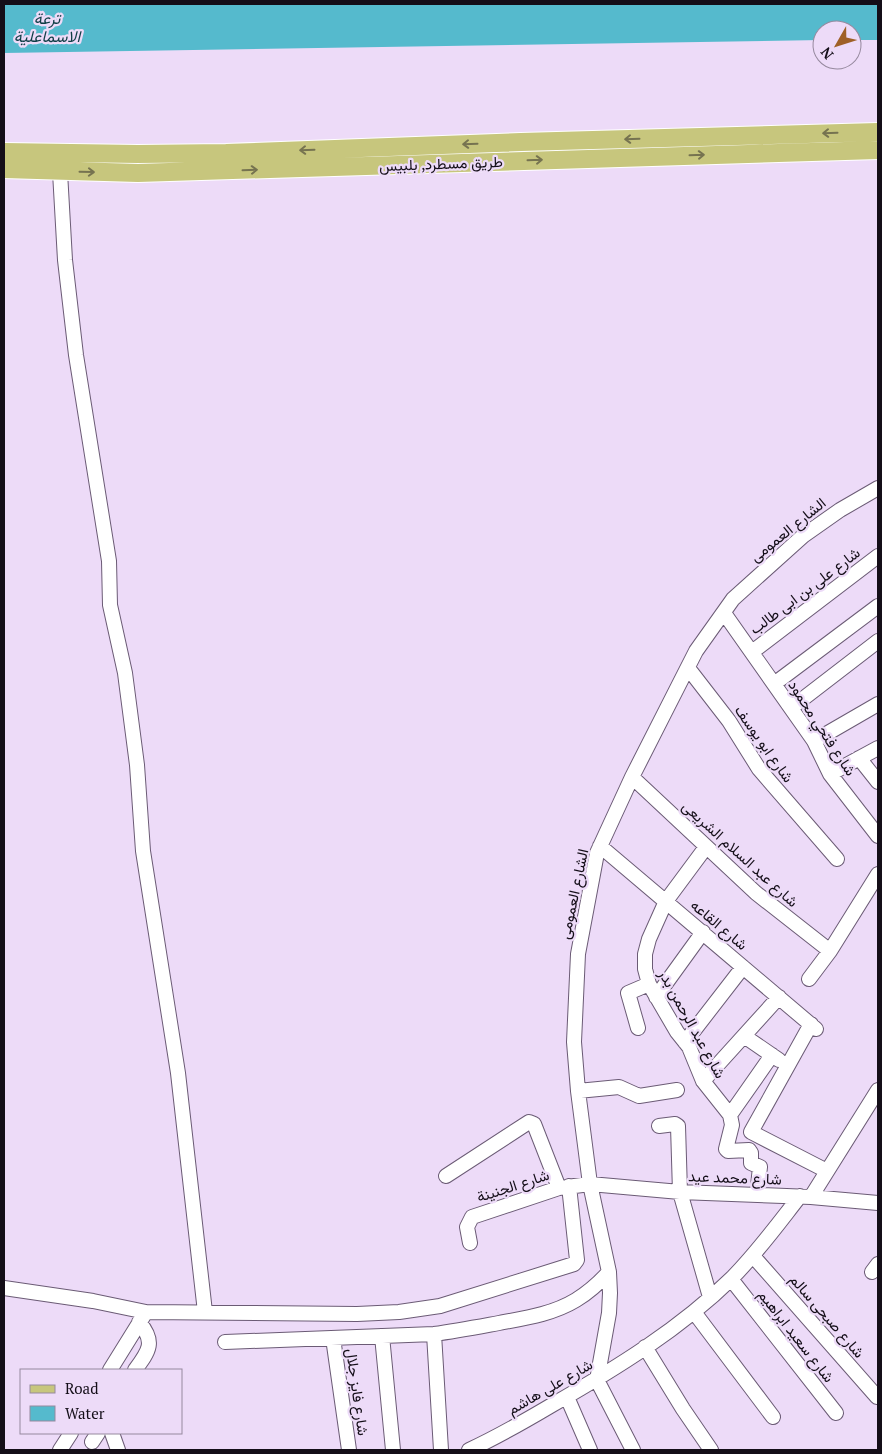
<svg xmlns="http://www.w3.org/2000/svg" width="882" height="1454" viewBox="0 0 882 1454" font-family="'PT Serif',Vazirmatn,serif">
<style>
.water{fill:#55bacd}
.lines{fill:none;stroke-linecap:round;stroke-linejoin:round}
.minor-casing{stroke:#6b5b75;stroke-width:16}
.major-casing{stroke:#fff;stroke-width:20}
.minor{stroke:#fff;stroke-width:14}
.major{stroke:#c7c67d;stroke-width:18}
.oneway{stroke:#767350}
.labels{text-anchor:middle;stroke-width:4.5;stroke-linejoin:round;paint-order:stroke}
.street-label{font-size:15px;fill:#140e18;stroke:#eddbf8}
.water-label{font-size:16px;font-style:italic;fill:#0e3d45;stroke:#eddbf8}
</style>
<rect width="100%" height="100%" fill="#eddbf8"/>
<!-- water -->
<path class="water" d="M 4,4 L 878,4 L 878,40 L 852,40 L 852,30 L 822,30 L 822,40 L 4,53 Z"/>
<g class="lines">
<defs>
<path id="minor" d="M 60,172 L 65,260 L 76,355 L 109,561 L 110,605 L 125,673 L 137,765 L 143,851 L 178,1073 L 205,1312
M 724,613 L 814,741 L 830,774 L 878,836
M 752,652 L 878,556
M 688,668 L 729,721 L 759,769 L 837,859
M 774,684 L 878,606
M 791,708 L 878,641
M 814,741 L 878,704
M 859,758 L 878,782
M 830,774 L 878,748
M 632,777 L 756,893 L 830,951
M 600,846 L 816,1029
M 706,847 L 666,901 L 649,939 L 645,954 L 645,969 L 649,984 L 677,1032 L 689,1047 L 703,1081 L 730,1115 L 732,1125 L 726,1149 L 728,1151 L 749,1150 L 751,1153 L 751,1163 L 760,1167 L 757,1195
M 809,979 L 830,951 L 878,874
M 656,997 L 703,932
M 811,1024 L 751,1132 L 827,1171
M 638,1028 L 628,993 L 649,984
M 744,1036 L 779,1060
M 685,1042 L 743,967
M 703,1081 L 779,997
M 578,1091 L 619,1087 L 639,1096 L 677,1090
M 730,1115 L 772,1055
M 659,1126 L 675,1124 L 678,1126 L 680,1192 L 710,1297
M 446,1176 L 529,1122 L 534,1124 L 559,1188
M 811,1197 L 878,1090
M 470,1243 L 467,1227 L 472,1217 L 559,1188 L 590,1184 L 680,1192 L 811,1197 L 878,1203
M 753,1256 L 877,1397
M 872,1272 L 878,1264
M 731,1279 L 836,1413
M 4,1288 L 93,1301 L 146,1312 L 357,1314 L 399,1312 L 440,1306 L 574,1264 L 577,1260 L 569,1186
M 694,1312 L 773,1417
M 434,1334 L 441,1450
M 382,1336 L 393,1450
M 333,1338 L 349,1450
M 225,1342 L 434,1334 C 456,1331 477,1327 499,1323 C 526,1318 553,1314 576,1300 C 589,1292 599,1283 609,1272
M 645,1347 L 683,1409 L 711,1450
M 110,1370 L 146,1312
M 135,1370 C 149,1351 156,1342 139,1322
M 567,1397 L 590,1450
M 112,1433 L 118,1450
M 92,1442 L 98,1433
M 60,1450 L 71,1433
M 469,1450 C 497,1437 525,1421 552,1405 C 615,1369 680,1329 732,1278 C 757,1253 778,1224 800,1196
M 633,1450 L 597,1380 L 609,1313 L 610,1293 L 609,1272 L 590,1184 L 578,1091 L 574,1042 L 578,954 L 597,853 L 632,777 L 696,651 L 733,599 L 803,536 L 840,510 L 878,488"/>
<path id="major" d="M 4,152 L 138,154 L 226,153 L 521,142 L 878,132
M 4,169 L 138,173 L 878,150"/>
</defs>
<!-- minor casing -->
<use href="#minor" class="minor-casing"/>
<!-- major casing -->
<use href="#major" class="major-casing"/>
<!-- minor -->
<use href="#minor" class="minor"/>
<!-- major -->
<use href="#major" class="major"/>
</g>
<!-- one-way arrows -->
<defs><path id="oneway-shaft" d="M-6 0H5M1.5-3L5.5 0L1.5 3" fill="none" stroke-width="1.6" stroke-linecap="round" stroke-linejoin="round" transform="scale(1.25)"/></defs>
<g class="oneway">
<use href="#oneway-shaft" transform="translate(830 133) rotate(178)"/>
<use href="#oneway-shaft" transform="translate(632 139) rotate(178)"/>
<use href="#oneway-shaft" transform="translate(470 144) rotate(178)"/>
<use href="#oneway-shaft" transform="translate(307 150) rotate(178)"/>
<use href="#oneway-shaft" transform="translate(697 155) rotate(-2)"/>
<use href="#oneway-shaft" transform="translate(535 160) rotate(-2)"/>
<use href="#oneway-shaft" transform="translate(250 170) rotate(-2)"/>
<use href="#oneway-shaft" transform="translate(87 172) rotate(1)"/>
</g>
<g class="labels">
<!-- street labels -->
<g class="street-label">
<text transform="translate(441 164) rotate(-2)" y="5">طريق مسطرد, بلبيس</text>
<text transform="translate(788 530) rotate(-39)" y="5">الشارع العمومى</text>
<text transform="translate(805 591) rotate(-37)" y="5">شارع على بن ابى طالب</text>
<text transform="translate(822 728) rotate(57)" y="5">شارع فتحي محمود</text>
<text transform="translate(764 744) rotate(55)" y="5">شارع ابو يوسف</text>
<text transform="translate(740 854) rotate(42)" y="5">شارع عبد السلام الشريعى</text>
<text transform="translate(574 894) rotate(-78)" y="5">الشارع العمومى</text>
<text transform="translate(719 925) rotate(40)" y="5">شارع القاعه</text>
<text transform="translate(692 1024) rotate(61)" y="5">شارع عبد الرحمن بدر</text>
<text transform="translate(735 1178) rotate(2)" y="5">شارع محمد عيد</text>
<text transform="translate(513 1186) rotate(-18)" y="5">شارع الجنينة</text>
<text transform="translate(827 1316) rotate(49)" y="5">شارع صبحى سالم</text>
<text transform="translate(796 1336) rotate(52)" y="5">شارع سعيد ابراهيم</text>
<text transform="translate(550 1387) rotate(-30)" y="5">شارع على هاشم</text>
<text transform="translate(357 1392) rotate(82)" y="5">شارع فايز جلال</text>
</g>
<!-- water labels -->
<g class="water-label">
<text x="47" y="24">ترعة<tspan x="47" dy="18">الاسماعلية</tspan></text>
</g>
</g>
<!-- border -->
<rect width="882" height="1454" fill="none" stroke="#140e18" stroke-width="10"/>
<!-- legend -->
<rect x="20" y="1369" width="162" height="65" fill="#eddbf8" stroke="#96899e"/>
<rect x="30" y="1385" width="25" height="8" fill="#c7c67d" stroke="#96899e"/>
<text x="65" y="1394" font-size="15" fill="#140e18">Road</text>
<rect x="30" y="1406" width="25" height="15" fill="#55bacd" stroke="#96899e"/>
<text x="65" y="1419" font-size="15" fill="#140e18">Water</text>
<!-- north arrow -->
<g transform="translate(837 45) rotate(231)"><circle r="24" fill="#eddbf8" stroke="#96899e"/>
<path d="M0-4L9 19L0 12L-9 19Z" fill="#9f6027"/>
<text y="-8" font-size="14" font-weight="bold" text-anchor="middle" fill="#140e18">N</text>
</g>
</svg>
